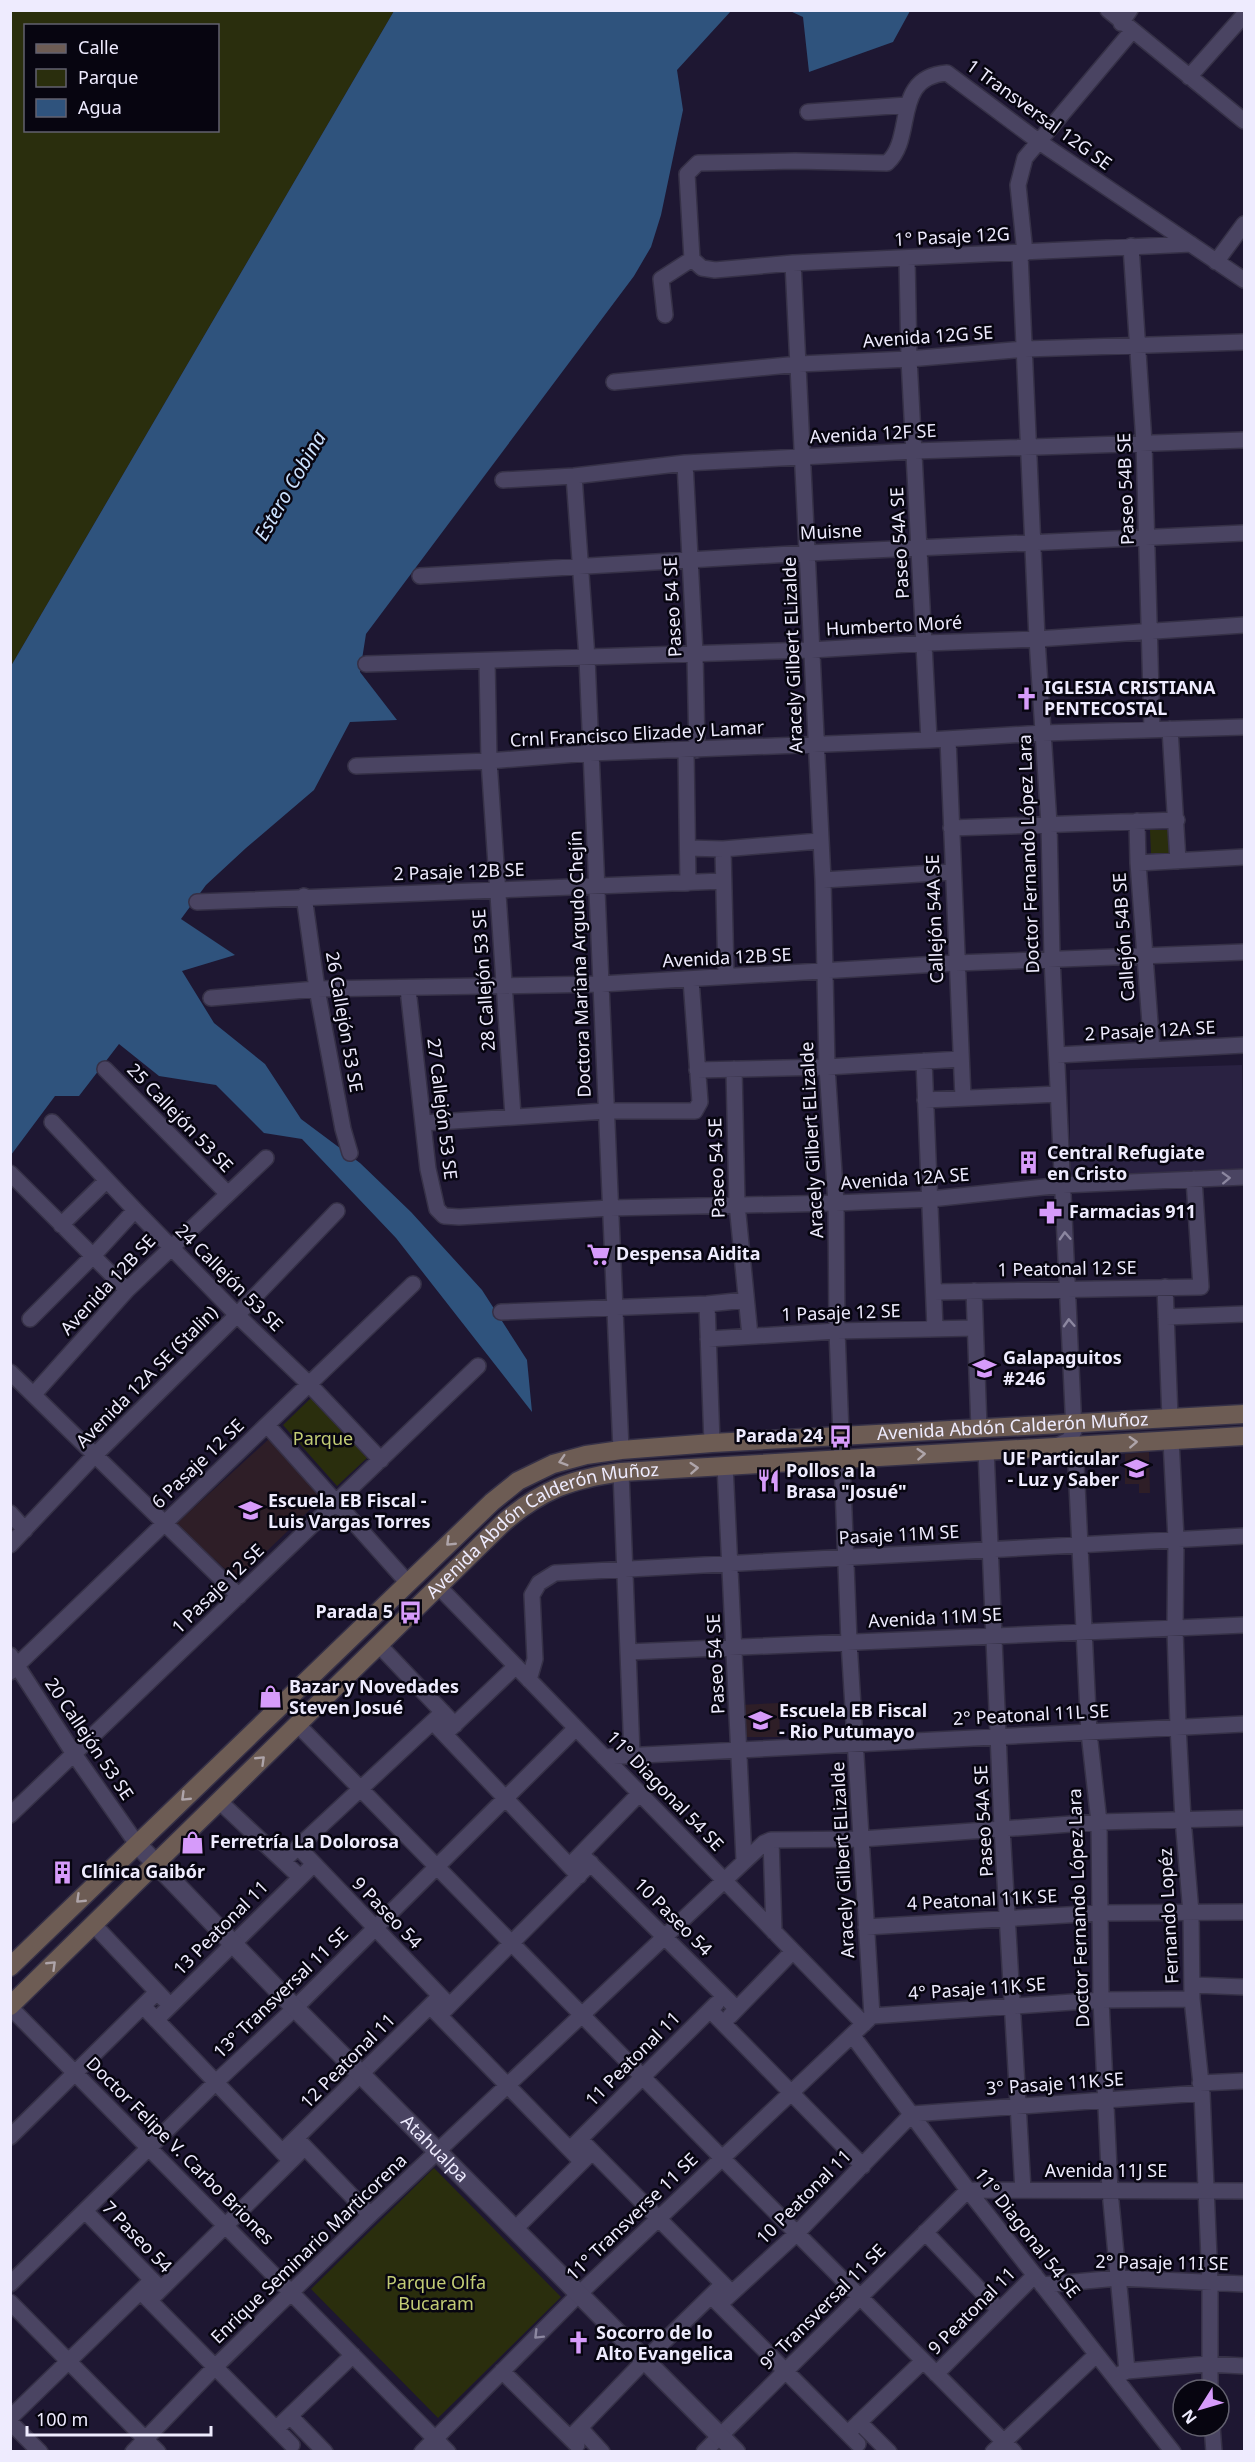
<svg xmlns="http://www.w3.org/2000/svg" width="1255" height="2462" viewBox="0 0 1255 2462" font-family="'Noto Sans',sans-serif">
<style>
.built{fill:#2a2242}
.education{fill:#2e1e27}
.green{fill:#2a2e0d;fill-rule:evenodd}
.water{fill:#2f537d}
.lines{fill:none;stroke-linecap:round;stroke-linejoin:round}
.minor-casing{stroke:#363147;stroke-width:18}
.tertiary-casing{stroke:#363147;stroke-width:21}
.secondary-casing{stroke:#363147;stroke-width:21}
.minor{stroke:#4a4462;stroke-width:15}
.tertiary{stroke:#4a4462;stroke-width:18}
.secondary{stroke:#6d5c54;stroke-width:18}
.oneway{stroke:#8c87a0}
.oneway2{stroke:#aea4a9}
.labels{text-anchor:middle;stroke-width:5;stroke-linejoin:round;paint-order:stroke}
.street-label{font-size:18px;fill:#eeebfe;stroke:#070510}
.poi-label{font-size:18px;font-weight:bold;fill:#eeebfe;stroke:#070510;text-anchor:start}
.park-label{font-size:18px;fill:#c2cc75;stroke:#070510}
.water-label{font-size:20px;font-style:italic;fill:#cde3ff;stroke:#070510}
</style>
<rect width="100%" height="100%" fill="#1e1732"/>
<!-- built -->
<path class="built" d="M 1242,1065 L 1244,1171 L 1070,1176 L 1070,1070 Z"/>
<!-- education -->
<path class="education" d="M 270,1438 L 322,1498 L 237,1580 L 176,1524 Z
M 1149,1452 L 1150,1493 L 1139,1493 L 1139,1484 L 1125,1484 L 1125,1454 Z
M 779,1703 L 780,1737 L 743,1737 L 740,1705 Z"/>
<!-- green -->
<path class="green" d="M 11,11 L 394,11 L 11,666 ZM 26,26 L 218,26 L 218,130 L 26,130 Z
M 1150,830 L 1171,830 L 1173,853 L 1151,854 Z
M 312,1397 L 367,1458 L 337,1486 L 283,1425 Z
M 434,2168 L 561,2297 L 438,2418 L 311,2289 Z"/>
<!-- water -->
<path class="water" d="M 394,11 L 731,11 L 677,70 L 683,110 L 661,215 L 651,247 L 634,276 L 366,634 L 360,672 L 397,720 L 350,722 L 314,790 L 246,848 L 206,885 L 181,919 L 235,955 L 182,971 L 214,1023 L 265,1064 L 301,1119 L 360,1163 L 411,1212 L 482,1290 L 527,1360 L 532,1412 L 396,1238 L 302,1139 L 264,1133 L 216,1085 L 159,1076 L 119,1044 L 79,1096 L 55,1096 L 11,1155 L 11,666 Z
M 790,11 L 910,10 L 910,11 L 893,42 L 809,72 L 803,17 Z"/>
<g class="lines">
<defs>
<path id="minor" d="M 1108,10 L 1244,121
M 1121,23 L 1130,10
M 1189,77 L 1244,15
M 808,112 L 907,105
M 1191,244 L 793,263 L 715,270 L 702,268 L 692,259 L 687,174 L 698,163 L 795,161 L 887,163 C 916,138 891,77 947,73 L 1038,141 L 1244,280
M 1131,246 L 1144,443 L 1152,730
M 1025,253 L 1018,185 L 1025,158 L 1132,31
M 1020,254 L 1037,639 L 1049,824 L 1052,958 L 1074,1431 L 1069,1440 L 1059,1445
M 907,259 L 909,359 L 929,740
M 1216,262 L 1244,224
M 793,263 L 823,880 L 827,1067 L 836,1203 L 837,1331 L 849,1642 L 872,2016
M 665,315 L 661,279 L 692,259
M 614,382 L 799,364 L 909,359 L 1025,349 L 1244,342
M 685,463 L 695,654 L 697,750
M 574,476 L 587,658 L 621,1450
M 503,480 L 574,476 L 685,463 L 915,451 L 1244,440
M 420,576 L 808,553 L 1244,533
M 487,661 L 489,761 L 513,1116
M 366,664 L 811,650 L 926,643 L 1037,639 L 1244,625
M 1170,729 L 1178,861
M 948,739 L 963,1098
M 686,751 L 688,883
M 356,766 L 489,761 L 590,753 L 929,740 L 1043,733 L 1244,727
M 1137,821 L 1138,863 L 1152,1050
M 951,828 L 1177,820
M 688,848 L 723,849 L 819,841
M 723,849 L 726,976
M 1138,863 L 1244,857
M 823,880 L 952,872
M 304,896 L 317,989 L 343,1129 L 350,1153
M 197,902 L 723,881
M 408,989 L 428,1169 L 437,1209 L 444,1216 L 459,1217 L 610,1208 L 836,1203 L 931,1199 L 1063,1185 L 1244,1177
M 211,998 L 317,989 L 601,984 L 956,963 L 1244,952
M 1057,1055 L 1244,1045
M 924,1061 L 935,1328
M 105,1069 L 228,1194
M 734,1069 L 737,1204 L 750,1336
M 697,1070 L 827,1067 L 961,1059
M 925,1100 L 1058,1094
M 52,1122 L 135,1210 L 237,1315 L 309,1384 L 381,1460
M 423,1123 L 606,1111 L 695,1111 L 700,1102 L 691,980
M 10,1173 L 127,1290
M 61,1225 L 106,1181
M 1165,1287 L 1170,1418
M 974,1291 L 979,1428
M 934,1292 L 1201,1287 L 1194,1179
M 707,1304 L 712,1443
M 501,1312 L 707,1304 L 746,1300
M 1166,1317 L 1244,1314
M 30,1319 L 92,1257 L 135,1210
M 708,1339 L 837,1331 L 975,1328
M 10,1372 L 239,1596
M 34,1394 L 127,1290 L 266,1158
M 267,1425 L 408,1583
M 1171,1440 L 1176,1539 L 1175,1629 L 1178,1726 L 1183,1819 L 1191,1913 L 1192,1999 L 1202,2093 L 1210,2282 L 1210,2390
M 1075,1444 L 1089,1733 L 1099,1822 L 1101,2000 L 1110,2191 L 1127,2371
M 986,1450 L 1002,1828 L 1023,2190
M 725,1466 L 744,1860
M 621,1472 L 632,1754
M 10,1513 L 25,1530
M 10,1545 L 94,1456 L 237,1315 L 337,1211
M 438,1586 L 864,2024
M 379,1645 L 455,1725
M 628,1652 L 1244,1625
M 10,1655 L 74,1754 L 137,1844
M 10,1672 L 413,1284
M 529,1680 L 535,1659 L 532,1595 L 539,1583 L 555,1573 L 1244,1536
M 433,1722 L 579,1876
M 298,1725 L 722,2158 L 1014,2452
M 449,1730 L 516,1666
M 604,1757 L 1244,1724
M 219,1801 L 300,1877
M 10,1815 L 478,1366
M 771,1840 L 774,1932
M 298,1847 L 449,2005
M 581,1854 L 737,2009
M 575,1860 L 640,1793
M 283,1861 L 443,1712
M 94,1925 L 164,1999
M 866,1927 L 1100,1913 L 1244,1912
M 1193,1985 L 1244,1987
M 143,2006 L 289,2159
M 430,2006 L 582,2162
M 10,2007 L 448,2452
M 710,2010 L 863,2166
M 443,2012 L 591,1863
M 730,2016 L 793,1951
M 872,2016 L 1101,2000 L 1192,1999
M 156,2020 L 314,1864
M 852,2035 L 968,2190 L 1173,2452
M 1200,2083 L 1244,2081
M 10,2137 L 157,1992
M 580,2139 L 729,2290
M 300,2142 L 370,2215
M 570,2149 L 716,2004
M 282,2152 L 440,1996
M 85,2211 L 158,2286
M 515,2229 L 589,2155
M 925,2232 L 999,2310
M 10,2284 L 216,2082 L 295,2008 L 576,1728
M 1042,2285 L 1118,2278 L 1244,2284
M 141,2292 L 292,2445
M 713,2298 L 858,2444
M 150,2300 L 305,2147
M 10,2302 L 158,2452
M 720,2304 L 796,2234 L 912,2114 L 1202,2093
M 502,2371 L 577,2445
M 936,2374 L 1035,2275
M 1120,2374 L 1127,2371 L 1208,2364 L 1244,2366
M 290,2416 L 325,2452
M 10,2418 L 151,2281
M 10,2422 L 40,2452
M 859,2422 L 889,2452
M 1212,2426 L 1214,2452
M 580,2428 L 602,2452
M 276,2429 L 353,2355
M 848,2433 L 923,2361
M 570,2438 L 646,2359 L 723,2284
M 133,2452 L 215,2367 L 370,2215 L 764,1843 L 771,1840 L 861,1839 L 1099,1822 L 1244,1818
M 422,2452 L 579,2294 L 872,2016
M 704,2452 L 968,2190 L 1244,2191
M 993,2452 L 1096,2355"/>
<g id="tertiary">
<path id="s1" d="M 137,1844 L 295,2008 L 736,2452"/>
</g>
<g id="secondary">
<path id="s2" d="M 10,1967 L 492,1502 L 518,1481 L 553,1464 L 586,1455 L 621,1450 L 712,1443 L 1244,1414"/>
<path id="s3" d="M 10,2006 L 503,1523 C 541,1490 571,1479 621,1472 L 1244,1436"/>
</g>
</defs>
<!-- minor casing -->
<use href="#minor" class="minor-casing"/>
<!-- tertiary casing -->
<use href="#tertiary" class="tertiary-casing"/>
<!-- secondary casing -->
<use href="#secondary" class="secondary-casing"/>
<!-- minor -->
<use href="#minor" class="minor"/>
<!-- tertiary -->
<use href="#tertiary" class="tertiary"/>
<!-- secondary -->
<use href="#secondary" class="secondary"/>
</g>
<!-- one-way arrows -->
<defs><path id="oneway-chevron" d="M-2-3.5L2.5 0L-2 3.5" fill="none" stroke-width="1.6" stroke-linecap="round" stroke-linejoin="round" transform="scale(1.5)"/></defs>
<g class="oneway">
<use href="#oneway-chevron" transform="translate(1226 1178) rotate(-2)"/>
<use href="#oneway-chevron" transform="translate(1065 1236) rotate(-93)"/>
<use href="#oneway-chevron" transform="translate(1069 1323) rotate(-93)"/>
<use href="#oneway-chevron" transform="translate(538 2335) rotate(135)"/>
</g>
<g class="oneway2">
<use href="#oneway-chevron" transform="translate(1133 1442) rotate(-3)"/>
<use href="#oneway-chevron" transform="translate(921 1454) rotate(-4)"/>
<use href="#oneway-chevron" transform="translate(563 1461) rotate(163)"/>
<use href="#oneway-chevron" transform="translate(694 1468) rotate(-4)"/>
<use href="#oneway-chevron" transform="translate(450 1542) rotate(136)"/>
<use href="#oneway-chevron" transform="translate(261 1760) rotate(-44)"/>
<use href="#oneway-chevron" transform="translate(185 1797) rotate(136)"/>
<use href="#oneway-chevron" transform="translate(80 1899) rotate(136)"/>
<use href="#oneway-chevron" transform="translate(52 1965) rotate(-44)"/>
</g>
<!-- icons -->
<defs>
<symbol id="church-bare" viewBox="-9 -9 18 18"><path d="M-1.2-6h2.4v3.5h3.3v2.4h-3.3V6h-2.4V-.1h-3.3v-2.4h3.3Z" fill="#d69bfa" stroke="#070510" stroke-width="2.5" paint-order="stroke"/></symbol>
<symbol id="building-bare" viewBox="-9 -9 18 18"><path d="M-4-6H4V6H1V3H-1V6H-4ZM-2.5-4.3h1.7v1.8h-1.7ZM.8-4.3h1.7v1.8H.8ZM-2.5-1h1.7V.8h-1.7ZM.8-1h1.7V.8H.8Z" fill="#d69bfa" stroke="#070510" stroke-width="2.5" paint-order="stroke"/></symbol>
<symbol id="pharmacy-bare" viewBox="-9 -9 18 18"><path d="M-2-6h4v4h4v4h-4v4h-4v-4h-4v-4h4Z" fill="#d69bfa" stroke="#070510" stroke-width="2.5" paint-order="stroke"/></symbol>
<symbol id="supermarket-bare" viewBox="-9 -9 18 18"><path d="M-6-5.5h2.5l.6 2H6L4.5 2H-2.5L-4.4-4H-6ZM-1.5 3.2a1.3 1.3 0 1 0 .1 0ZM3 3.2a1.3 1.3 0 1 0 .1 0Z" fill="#d69bfa" stroke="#070510" stroke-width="2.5" paint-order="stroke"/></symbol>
<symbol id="school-bare" viewBox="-9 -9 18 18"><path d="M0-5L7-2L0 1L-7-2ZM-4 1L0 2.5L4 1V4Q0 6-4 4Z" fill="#d69bfa" stroke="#070510" stroke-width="2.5" paint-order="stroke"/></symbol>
<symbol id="bus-bare" viewBox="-9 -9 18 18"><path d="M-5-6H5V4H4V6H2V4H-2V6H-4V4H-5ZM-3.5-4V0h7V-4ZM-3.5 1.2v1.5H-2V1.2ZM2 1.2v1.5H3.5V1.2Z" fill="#d69bfa" stroke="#070510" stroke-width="2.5" paint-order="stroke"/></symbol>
<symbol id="restaurant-bare" viewBox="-9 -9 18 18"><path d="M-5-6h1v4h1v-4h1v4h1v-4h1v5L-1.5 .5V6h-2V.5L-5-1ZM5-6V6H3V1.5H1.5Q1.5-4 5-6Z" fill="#d69bfa" stroke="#070510" stroke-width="2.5" paint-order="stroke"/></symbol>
<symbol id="shop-bare" viewBox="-9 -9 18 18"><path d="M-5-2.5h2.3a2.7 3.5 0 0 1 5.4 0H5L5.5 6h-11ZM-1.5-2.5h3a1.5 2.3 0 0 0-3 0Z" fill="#d69bfa" stroke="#070510" stroke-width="2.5" paint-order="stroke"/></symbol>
</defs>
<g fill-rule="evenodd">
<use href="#church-bare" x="1010" y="682" width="33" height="33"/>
<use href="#building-bare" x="1012" y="1146" width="33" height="33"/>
<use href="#pharmacy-bare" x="1034" y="1196" width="33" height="33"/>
<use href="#supermarket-bare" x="582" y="1238" width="33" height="33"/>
<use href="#school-bare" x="968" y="1352" width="33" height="33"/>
<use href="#bus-bare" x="824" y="1420" width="33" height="33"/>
<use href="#school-bare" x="1120" y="1452" width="33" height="33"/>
<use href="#restaurant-bare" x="752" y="1464" width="33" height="33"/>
<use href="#school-bare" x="234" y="1494" width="33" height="33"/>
<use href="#bus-bare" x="394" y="1596" width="33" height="33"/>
<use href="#shop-bare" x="254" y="1680" width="33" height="33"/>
<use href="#school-bare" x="744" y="1704" width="33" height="33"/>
<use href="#shop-bare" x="176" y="1826" width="33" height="33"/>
<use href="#building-bare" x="46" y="1856" width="33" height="33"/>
<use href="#church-bare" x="562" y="2326" width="33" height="33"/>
</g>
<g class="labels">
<!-- street labels -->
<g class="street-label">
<text transform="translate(1039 115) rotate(36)" y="6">1 Transversal 12G SE</text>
<text transform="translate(952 237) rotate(-3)" y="6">1° Pasaje 12G</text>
<text transform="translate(928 337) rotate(-4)" y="6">Avenida 12G SE</text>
<text transform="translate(873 434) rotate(-3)" y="6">Avenida 12F SE</text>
<text transform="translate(1126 489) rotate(-92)" y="6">Paseo 54B SE</text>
<text transform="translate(831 532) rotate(-3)" y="6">Muisne</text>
<text transform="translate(900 543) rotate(-93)" y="6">Paseo 54A SE</text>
<text transform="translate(673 607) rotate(-93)" y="6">Paseo 54 SE</text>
<text transform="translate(894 626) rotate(-3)" y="6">Humberto Moré</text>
<text transform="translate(793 655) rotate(-92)" y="6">Aracely Gilbert ELizalde</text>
<text transform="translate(637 734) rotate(-3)" y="6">Crnl Francisco Elizade y Lamar</text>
<text transform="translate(1029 854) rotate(-92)" y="6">Doctor Fernando López Lara</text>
<text transform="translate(459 872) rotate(-2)" y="6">2 Pasaje 12B SE</text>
<text transform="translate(935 919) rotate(-92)" y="6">Callejón 54A SE</text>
<text transform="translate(1124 937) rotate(-94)" y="6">Callejón 54B SE</text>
<text transform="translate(727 958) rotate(-3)" y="6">Avenida 12B SE</text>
<text transform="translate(580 964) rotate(-92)" y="6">Doctora Mariana Argudo Chejín</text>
<text transform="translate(484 980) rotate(-94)" y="6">28 Callejón 53 SE</text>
<text transform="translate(344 1022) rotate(80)" y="6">26 Callejón 53 SE</text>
<text transform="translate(1150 1031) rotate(-3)" y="6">2 Pasaje 12A SE</text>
<text transform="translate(442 1109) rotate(83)" y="6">27 Callejón 53 SE</text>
<text transform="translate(180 1118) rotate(46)" y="6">25 Callejón 53 SE</text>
<text transform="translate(812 1140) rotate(-93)" y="6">Aracely Gilbert ELizalde</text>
<text transform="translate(717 1168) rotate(-92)" y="6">Paseo 54 SE</text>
<text transform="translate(905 1179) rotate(-4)" y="6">Avenida 12A SE</text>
<text transform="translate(1067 1269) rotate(-1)" y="6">1 Peatonal 12 SE</text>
<text transform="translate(229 1278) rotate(45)" y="6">24 Callejón 53 SE</text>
<text transform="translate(108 1285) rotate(-47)" y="6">Avenida 12B SE</text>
<text transform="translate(841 1313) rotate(-2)" y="6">1 Pasaje 12 SE</text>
<text transform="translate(147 1377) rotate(-45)" y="6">Avenida 12A SE (Stalin)</text>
<text dy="6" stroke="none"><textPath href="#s2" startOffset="1204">Avenida Abdón Calderón Muñoz</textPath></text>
<text transform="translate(198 1464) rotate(-44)" y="6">6 Pasaje 12 SE</text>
<text dy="6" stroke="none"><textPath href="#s3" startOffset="723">Avenida Abdón Calderón Muñoz</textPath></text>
<text transform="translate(899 1535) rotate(-3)" y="6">Pasaje 11M SE</text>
<text transform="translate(218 1589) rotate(-44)" y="6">1 Pasaje 12 SE</text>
<text transform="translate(935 1618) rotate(-3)" y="6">Avenida 11M SE</text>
<text transform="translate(716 1664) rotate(-93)" y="6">Paseo 54 SE</text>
<text transform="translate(1031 1715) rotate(-3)" y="6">2° Peatonal 11L SE</text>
<text transform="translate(89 1739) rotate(56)" y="6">20 Callejón 53 SE</text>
<text transform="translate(665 1791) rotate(46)" y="6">11° Diagonal 54 SE</text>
<text transform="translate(984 1821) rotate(-93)" y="6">Paseo 54A SE</text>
<text transform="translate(843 1860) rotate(-93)" y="6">Aracely Gilbert ELizalde</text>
<text transform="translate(982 1900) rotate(-3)" y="6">4 Peatonal 11K SE</text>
<text transform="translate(1079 1908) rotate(-92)" y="6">Doctor Fernando López Lara</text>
<text transform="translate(387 1913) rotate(46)" y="6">9 Paseo 54</text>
<text transform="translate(1169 1916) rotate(-93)" y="6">Fernando Lopéz</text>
<text transform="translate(673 1917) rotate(45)" y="6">10 Paseo 54</text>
<text transform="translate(221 1928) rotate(-45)" y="6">13 Peatonal 11</text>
<text transform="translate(977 1989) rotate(-4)" y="6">4° Pasaje 11K SE</text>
<text transform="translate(281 1993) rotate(-44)" y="6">13° Transversal 11 SE</text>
<text transform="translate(633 2059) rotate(-45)" y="6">11 Peatonal 11</text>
<text transform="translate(348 2061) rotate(-45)" y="6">12 Peatonal 11</text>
<text transform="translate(1055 2084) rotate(-4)" y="6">3° Pasaje 11K SE</text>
<text dy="6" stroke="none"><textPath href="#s1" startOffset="426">Atahualpa</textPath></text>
<text transform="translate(180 2151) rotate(45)" y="6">Doctor Felipe V. Carbo Briones</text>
<text x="1106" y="2177">Avenida 11J SE</text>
<text transform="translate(804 2197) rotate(-45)" y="6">10 Peatonal 11</text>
<text transform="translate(632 2217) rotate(-44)" y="6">11° Transverse 11 SE</text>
<text transform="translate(1027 2233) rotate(52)" y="6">11° Diagonal 54 SE</text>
<text transform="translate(137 2237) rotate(46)" y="6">7 Paseo 54</text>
<text transform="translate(309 2249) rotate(-44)" y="6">Enrique Seminario Marticorena</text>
<text transform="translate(1162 2263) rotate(1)" y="6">2° Pasaje 11I SE</text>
<text transform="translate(823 2307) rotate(-45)" y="6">9° Transversal 11 SE</text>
<text transform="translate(972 2311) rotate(-45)" y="6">9 Peatonal 11</text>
</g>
<!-- poi labels -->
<g class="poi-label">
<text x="1044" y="694">IGLESIA CRISTIANA<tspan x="1044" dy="21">PENTECOSTAL</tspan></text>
<text x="1047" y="1159">Central Refugiate<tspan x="1047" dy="21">en Cristo</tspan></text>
<text x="1069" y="1218">Farmacias 911</text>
<text x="616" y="1260">Despensa Aidita</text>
<text x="1003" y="1364">Galapaguitos<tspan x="1003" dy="21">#246</tspan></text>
<text x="823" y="1442" text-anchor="end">Parada 24</text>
<text x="1119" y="1465" text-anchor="end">UE Particular<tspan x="1119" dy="21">- Luz y Saber</tspan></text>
<text x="786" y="1477">Pollos a la<tspan x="786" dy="21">Brasa "Josué"</tspan></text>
<text x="268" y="1507">Escuela EB Fiscal -<tspan x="268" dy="21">Luis Vargas Torres</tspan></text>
<text x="393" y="1618" text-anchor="end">Parada 5</text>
<text x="289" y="1693">Bazar y Novedades<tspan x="289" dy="21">Steven Josué</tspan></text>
<text x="779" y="1717">Escuela EB Fiscal<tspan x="779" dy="21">- Rio Putumayo</tspan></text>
<text x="210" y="1848">Ferretría La Dolorosa</text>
<text x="81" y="1878">Clínica Gaibór</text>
<text x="596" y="2339">Socorro de lo<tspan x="596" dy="21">Alto Evangelica</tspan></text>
</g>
<!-- park labels -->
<g class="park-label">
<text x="323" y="1445">Parque</text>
<text x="436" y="2289">Parque Olfa<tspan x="436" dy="21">Bucaram</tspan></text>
</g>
<!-- water labels -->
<g class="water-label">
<text transform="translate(290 486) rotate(-60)" y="7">Estero Cobina</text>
</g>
</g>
<!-- border -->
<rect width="1255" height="2462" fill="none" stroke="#eeebfe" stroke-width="24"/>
<!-- legend -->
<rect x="24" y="24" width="195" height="108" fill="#070510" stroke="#63616f" stroke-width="1.5"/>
<rect x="36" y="44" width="30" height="9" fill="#6d5c54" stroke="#63616f" stroke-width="1.5"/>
<text x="78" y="54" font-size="18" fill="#eeebfe">Calle</text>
<rect x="36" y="69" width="30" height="18" fill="#2a2e0d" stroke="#63616f" stroke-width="1.5"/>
<text x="78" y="84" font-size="18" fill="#eeebfe">Parque</text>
<rect x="36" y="99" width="30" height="18" fill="#2f537d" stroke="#63616f" stroke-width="1.5"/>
<text x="78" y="114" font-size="18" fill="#eeebfe">Agua</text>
<!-- north arrow -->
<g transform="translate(1201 2408) rotate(233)"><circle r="28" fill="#070510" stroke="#63616f" stroke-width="1.5"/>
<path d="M0-4.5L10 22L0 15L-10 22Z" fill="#d69bfa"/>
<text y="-9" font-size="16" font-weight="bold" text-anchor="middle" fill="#eeebfe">N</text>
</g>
<!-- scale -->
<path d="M27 2426v9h184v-9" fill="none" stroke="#eeebfe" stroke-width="3"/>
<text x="36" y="2426" font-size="18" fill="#eeebfe" stroke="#070510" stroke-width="4.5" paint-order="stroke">100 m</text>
</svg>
